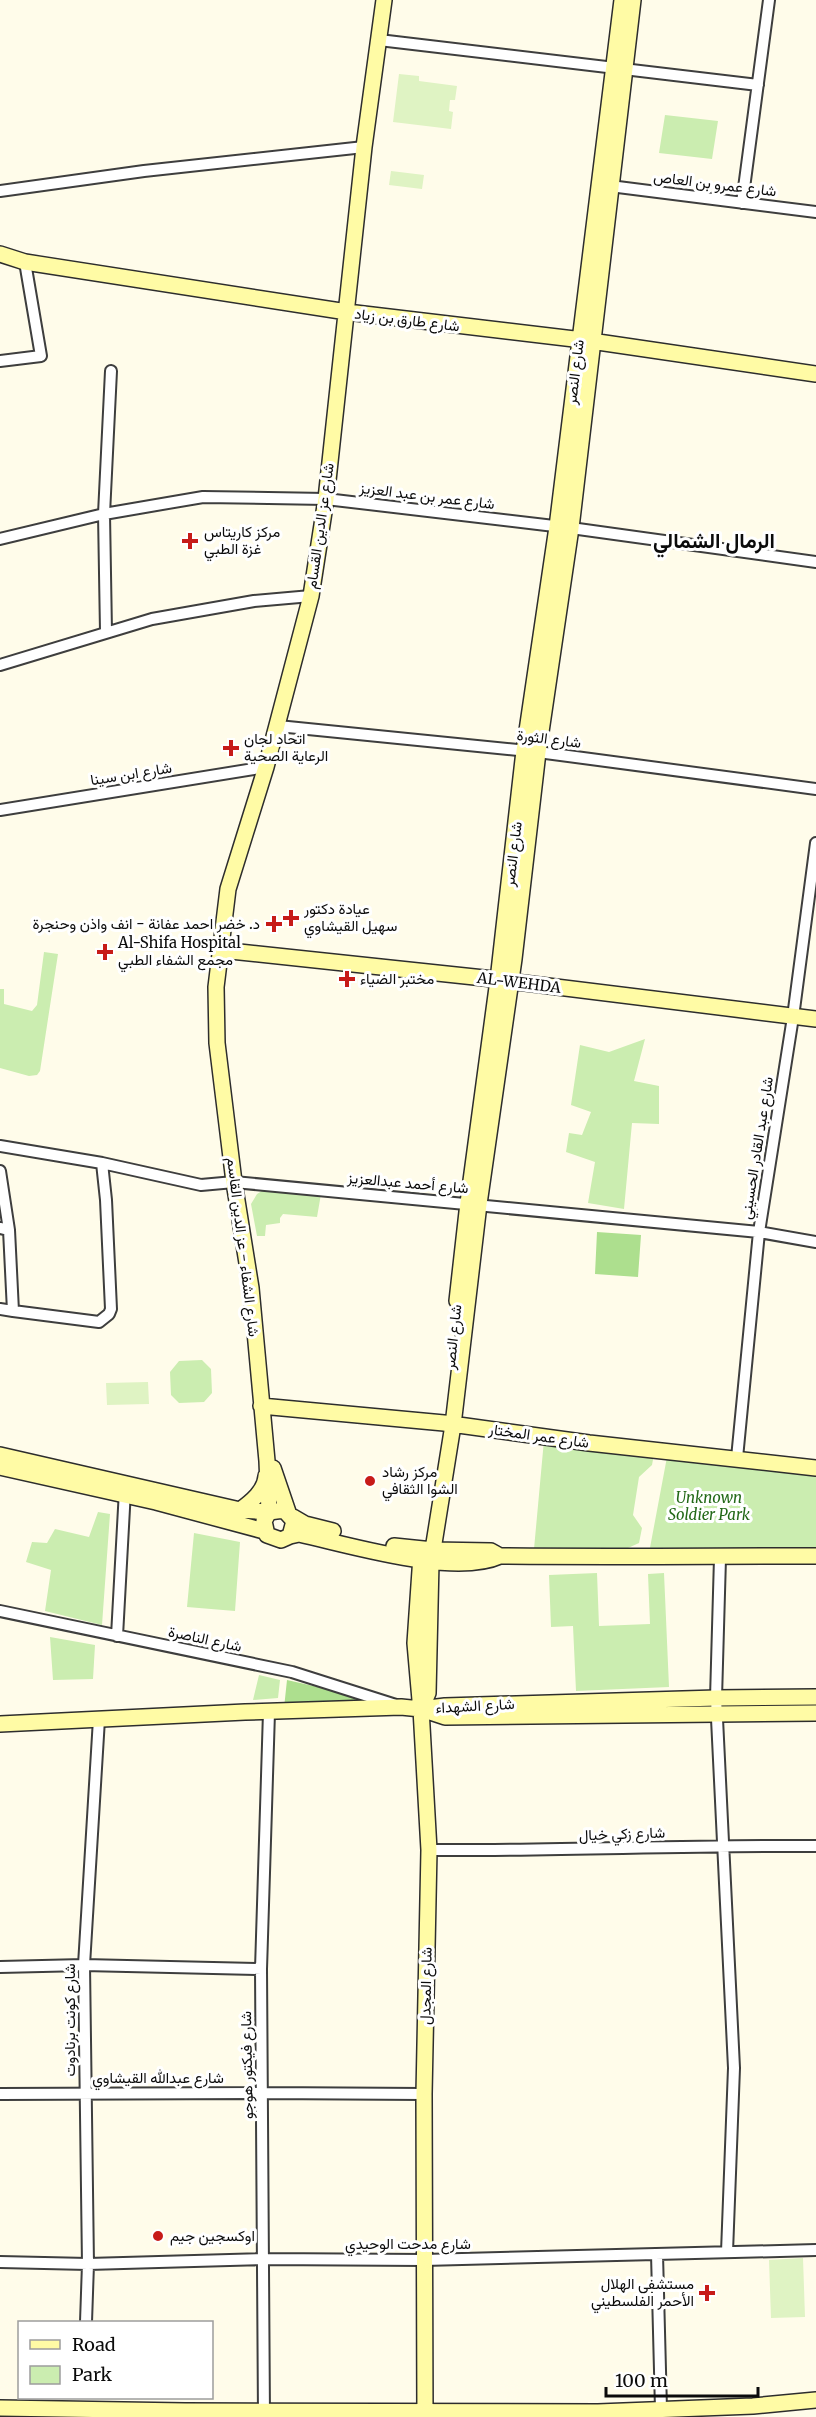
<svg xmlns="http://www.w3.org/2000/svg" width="816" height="2417" viewBox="0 0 816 2417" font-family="Merriweather,Vazirmatn,serif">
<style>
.green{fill:#cbedb0}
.forest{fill:#addf8e}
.pitch{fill:#dff3c3}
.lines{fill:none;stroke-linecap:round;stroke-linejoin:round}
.street-casing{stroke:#3e3e3e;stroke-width:14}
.secondary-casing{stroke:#2d2d2d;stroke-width:18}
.street{stroke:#fff;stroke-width:10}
.secondary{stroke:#fffba5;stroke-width:15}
.poi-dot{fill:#c71b18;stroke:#fff;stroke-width:2}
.labels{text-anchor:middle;stroke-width:6;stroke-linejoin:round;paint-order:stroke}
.street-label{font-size:15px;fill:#0b0b0b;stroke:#fff}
.poi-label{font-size:15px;fill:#0b0b0b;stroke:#fff;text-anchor:start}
.park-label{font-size:15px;font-style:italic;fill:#226817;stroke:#fff}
.district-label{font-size:21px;font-weight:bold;fill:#0b0b0b;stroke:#fff}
</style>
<rect width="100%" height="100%" fill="#fffcea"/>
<!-- green -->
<path class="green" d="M 665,115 L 718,121 L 712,159 L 659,153 Z
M 44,952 L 58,954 L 40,1071 L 37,1075 L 29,1076 L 0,1068 L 0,989 L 4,989 L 4,1004 L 32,1011 L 37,1005 Z
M 645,1039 L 634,1081 L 659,1086 L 659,1124 L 632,1123 L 624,1209 L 588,1203 L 595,1162 L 566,1152 L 569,1133 L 582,1135 L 591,1112 L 571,1105 L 580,1045 L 609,1052 Z
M 265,1189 L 321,1194 L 317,1217 L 283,1214 L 280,1218 L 280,1223 L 266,1225 L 265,1236 L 257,1236 L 251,1204 L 257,1194 Z
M 202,1360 L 211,1369 L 212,1393 L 204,1402 L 179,1403 L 171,1395 L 170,1372 L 179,1361 Z
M 544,1440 L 654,1454 L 652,1465 L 639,1477 L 633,1515 L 642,1528 L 639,1543 L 628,1548 L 534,1549 Z
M 667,1457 L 816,1474 L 816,1550 L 649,1553 Z
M 98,1512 L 110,1514 L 102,1625 L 45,1611 L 51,1570 L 26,1562 L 32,1542 L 47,1543 L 55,1529 L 89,1537 Z
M 194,1533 L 240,1542 L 235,1611 L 187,1607 Z
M 597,1573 L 599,1626 L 650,1624 L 648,1574 L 664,1573 L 669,1687 L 576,1691 L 573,1626 L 551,1627 L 549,1575 Z
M 50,1637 L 95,1645 L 93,1679 L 53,1680 Z
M 259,1675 L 280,1680 L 278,1698 L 253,1700 Z"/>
<!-- forest -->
<path class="forest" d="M 597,1232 L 641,1235 L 638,1277 L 595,1274 Z
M 287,1680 L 375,1700 L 284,1708 Z"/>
<!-- pitch -->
<path class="pitch" d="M 399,74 L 419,76 L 419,81 L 457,86 L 455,100 L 450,100 L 449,111 L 453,112 L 451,129 L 393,122 Z
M 391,171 L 424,175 L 422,189 L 389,185 Z
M 148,1382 L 149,1404 L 107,1405 L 106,1383 Z
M 803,2258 L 805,2317 L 771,2318 L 769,2260 Z"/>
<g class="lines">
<defs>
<path id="street" d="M 379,40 L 758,85
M 610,186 L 816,212
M 0,191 L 144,171 L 364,147
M 742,203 L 769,0
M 0,361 L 41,356 L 25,262
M 0,539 L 104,514 L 203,497 L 326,499 L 571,528 L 816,562
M 106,632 L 104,514 L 111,371
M 0,665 L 152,619 L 254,601 L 311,596
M 278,726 L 538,752 L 816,789
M 0,810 L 266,767
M 0,1146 L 102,1163 L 201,1185 L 234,1182 L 759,1232 L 816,1242
M 0,1171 L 9,1230
M 0,1228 L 9,1230 L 13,1311 L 99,1322 L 109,1314 L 111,1309 L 106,1200 L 102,1163
M 0,1309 L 13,1311
M 737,1458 L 759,1232 L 793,1017 L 816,843
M 720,1558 L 716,1698 L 734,2068 L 727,2252
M 0,1611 L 292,1672 L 396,1705
M 117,1636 L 125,1490
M 429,1850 C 558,1851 687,1845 816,1846
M 0,1967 L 84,1965 L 261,1969
M 0,2094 L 262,2093 L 424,2094
M 657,2254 L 661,2409
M 0,2262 L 88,2264 L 263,2259 L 424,2260 L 816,2250
M 86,2322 L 88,2264 L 84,1965 L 99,1719
M 264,2417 L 261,1969 L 269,1712"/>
<path id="secondary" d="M 0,254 L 25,262 L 347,312 L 591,341 L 816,374
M 221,950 L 484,978 L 816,1019
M 457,1301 L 468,1203 L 498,980 L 524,751 L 557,527 L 622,0
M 261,1406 L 444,1423 L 589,1443 L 816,1468
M 0,1455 L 240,1510 L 269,1512 L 284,1510 L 294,1521 L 290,1536 L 281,1540 L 267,1535 L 264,1521 L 269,1512
M 0,1467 L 156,1502 L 264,1531
M 273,1468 L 288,1512
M 240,1510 C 251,1502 265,1491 266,1476
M 269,1512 L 267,1461 L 251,1288 L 234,1182 L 217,1043 L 216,987 L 228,889 L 266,767 L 311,596 L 326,499 L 364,147 L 384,0
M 293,1517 L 305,1524 L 333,1531
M 290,1536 L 299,1534 C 350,1545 454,1577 500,1556 C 606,1557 711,1556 816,1556
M 394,1546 L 433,1550 L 491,1551 L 500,1556
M 420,1700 L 415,1643 L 421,1556
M 424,1710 L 445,1717 L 816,1713
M 0,1724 L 245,1712 L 401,1707 L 421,1709 L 445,1706 L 716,1698 L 816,1697
M 0,2408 L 185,2411 L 598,2412 L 753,2406 L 816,2400
M 425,2417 L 424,2094 L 429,1850 L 421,1709 L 428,1693 L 431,1562 L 453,1425 L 479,1204 L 514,959 L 538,752 L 571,528 L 633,0"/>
</defs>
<!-- street casing -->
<use href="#street" class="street-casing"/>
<!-- secondary casing -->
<use href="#secondary" class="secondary-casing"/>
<!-- street -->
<use href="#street" class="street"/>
<!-- secondary -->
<use href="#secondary" class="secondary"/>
</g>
<!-- markers -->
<g class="poi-dot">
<path d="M187 532h6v6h6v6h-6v6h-6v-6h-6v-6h6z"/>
<path d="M228 739h6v6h6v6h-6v6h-6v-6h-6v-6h6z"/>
<path d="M288 909h6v6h6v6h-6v6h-6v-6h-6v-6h6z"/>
<path d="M271 915h6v6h6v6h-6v6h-6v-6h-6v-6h6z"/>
<path d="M102 943h6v6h6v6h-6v6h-6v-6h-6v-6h6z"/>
<path d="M344 970h6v6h6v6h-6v6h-6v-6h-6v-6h6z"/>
<circle cx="370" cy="1481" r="6"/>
<circle cx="158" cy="2236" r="6"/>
<path d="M704 2284h6v6h6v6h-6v6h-6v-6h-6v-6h6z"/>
</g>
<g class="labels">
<!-- street labels -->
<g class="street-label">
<text transform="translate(715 184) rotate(7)" y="5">شارع عمرو بن العاص</text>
<text transform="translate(407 320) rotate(7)" y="5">شارع طارق بن زياد</text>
<text transform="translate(575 372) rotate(-83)" y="5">شارع النصر</text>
<text transform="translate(427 496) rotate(7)" y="5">شارع عمر بن عبد العزيز</text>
<text transform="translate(320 526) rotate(-82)" y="5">شارع عز الدين القسام</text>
<text transform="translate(549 739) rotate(7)" y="5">شارع الثورة</text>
<text transform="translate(131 774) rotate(-9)" y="5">شارع ابن سينا</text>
<text transform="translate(513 854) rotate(-83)" y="5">شارع النصر</text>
<text transform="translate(519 983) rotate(7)" y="5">AL-WEHDA</text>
<text transform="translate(757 1148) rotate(-81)" y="5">شارع عبد القادر الحسيني</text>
<text transform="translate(408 1183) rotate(5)" y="5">شارع أحمد عبدالعزيز</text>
<text transform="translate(243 1247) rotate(83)" y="5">شارع الشفاء - عز الدين القاسم</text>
<text transform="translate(453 1337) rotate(-84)" y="5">شارع النصر</text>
<text transform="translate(539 1436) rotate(8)" y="5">شارع عمر المختار</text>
<text transform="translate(205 1639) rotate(12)" y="5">شارع الناصرة</text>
<text transform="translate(475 1706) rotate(-3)" y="5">شارع الشهداء</text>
<text transform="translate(622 1834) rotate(-2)" y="5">شارع زكي خيال</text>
<text transform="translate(426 1986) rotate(-89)" y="5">شارع المجدل</text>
<text transform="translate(70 2020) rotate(-90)" y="5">شارع كونت برنادوت</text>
<text transform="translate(247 2065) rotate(-91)" y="5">شارع فيكتور هوجو</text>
<text x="158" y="2083">شارع عبدالله القيشاوي</text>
<text x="408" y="2249">شارع مدحت الوحيدي</text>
</g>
<!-- poi labels -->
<g class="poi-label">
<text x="204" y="537">مركز كاريتاس<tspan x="204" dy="17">غزة الطبي</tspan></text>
<text x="244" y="744">اتحاد لجان<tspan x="244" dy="17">الرعاية الصحية</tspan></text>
<text x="304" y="914">عيادة دكتور<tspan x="304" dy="17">سهيل القيشاوي</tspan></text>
<text x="260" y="929" text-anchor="end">د. خضر احمد عفانة - انف واذن وحنجرة</text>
<text x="118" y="948">Al-Shifa Hospital<tspan x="118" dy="17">مجمع الشفاء الطبي</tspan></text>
<text x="360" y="984">مختبر الضياء</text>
<text x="382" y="1477">مركز رشاد<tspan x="382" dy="17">الشوا الثقافي</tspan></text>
<text x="170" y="2241">اوكسجين جيم</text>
<text x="694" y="2289" text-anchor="end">مستشفى الهلال<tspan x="694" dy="17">الأحمر الفلسطيني</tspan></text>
</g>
<!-- park labels -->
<g class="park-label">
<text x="709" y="1503">Unknown<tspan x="709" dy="17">Soldier Park</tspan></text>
</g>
<!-- district labels -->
<g class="district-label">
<text x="714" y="548">الرمال الشمالي</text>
</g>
</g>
<!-- legend -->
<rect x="18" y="2321" width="195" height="78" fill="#ffffff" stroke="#9d9d9d" stroke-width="1.5"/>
<rect x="30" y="2340" width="30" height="9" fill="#fffba5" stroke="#9d9d9d" stroke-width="1.5"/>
<text x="72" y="2351" font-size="18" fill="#0b0b0b">Road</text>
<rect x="30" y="2366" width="30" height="18" fill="#cbedb0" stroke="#9d9d9d" stroke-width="1.5"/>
<text x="72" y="2381" font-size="18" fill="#0b0b0b">Park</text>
<!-- scale -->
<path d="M606 2387v9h152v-9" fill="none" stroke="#0b0b0b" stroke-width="3"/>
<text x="615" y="2387" font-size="18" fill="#0b0b0b" stroke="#ffffff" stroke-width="4.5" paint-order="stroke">100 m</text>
</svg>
